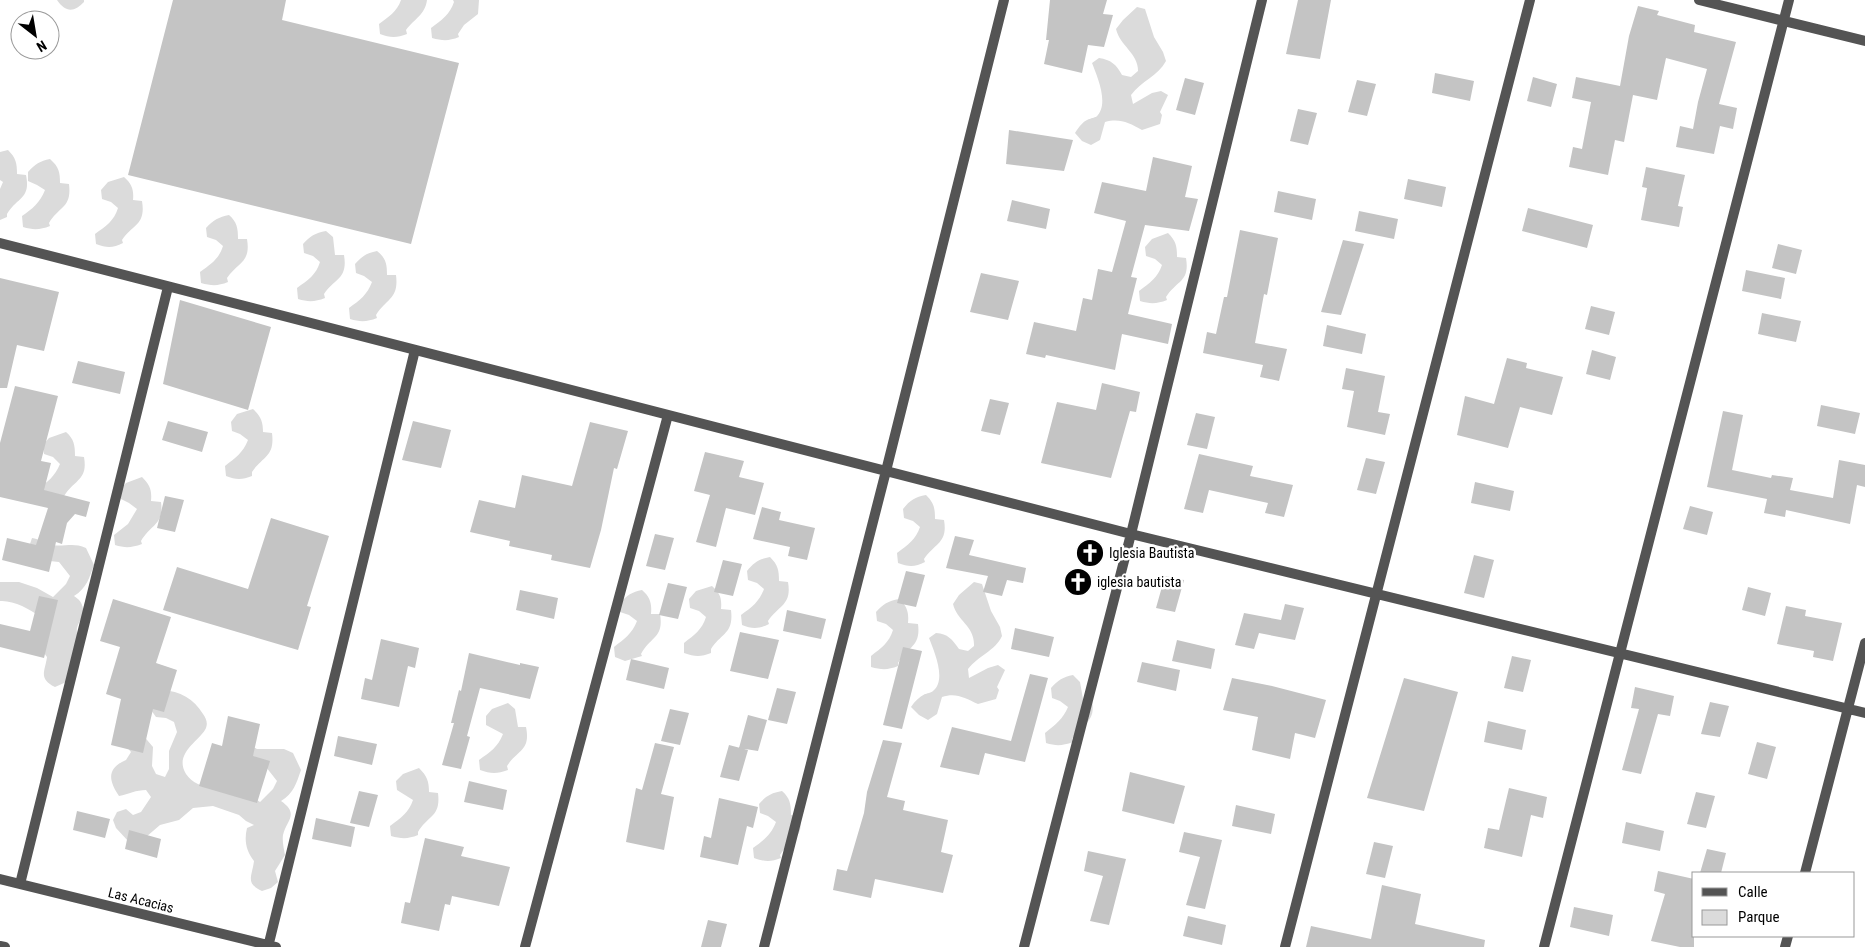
<svg xmlns="http://www.w3.org/2000/svg" width="1865" height="947" viewBox="0 0 1865 947" font-family="'Roboto Condensed',sans-serif">
<style>
.green{fill:#dbdbdb}
.building{fill:#c4c4c4}
.lines{fill:none;stroke-linecap:round;stroke-linejoin:round}
.minor{stroke:#545454;stroke-width:10}
.labels{text-anchor:middle;stroke-width:5;stroke-linejoin:round;paint-order:stroke}
.poi-label{font-size:14px;fill:#000;stroke:#fff;text-anchor:start}
.street-label{font-size:14px;fill:#000;stroke:#fff}
</style>
<rect width="100%" height="100%" fill="#fff"/>
<!-- green -->
<path class="green" d="M 57,0 L 84,0 L 84,2 C 74,13 65,12 57,0 Z
M 401,0 L 427,0 C 425,15 414,19 406,30 L 407,34 C 397,38 390,38 380,34 L 379,24 C 388,17 397,12 401,0 Z
M 453,0 L 479,0 L 478,14 L 464,25 L 458,34 L 459,37 C 449,41 443,41 432,38 L 431,28 C 442,20 450,14 454,2 Z
M 1137,7 L 1145,9 L 1154,37 L 1163,52 L 1166,61 C 1158,76 1141,81 1131,95 L 1133,104 L 1152,93 L 1161,91 L 1168,95 L 1160,112 L 1162,115 L 1160,124 L 1142,130 C 1129,123 1120,118 1105,122 L 1100,140 L 1091,145 L 1082,141 L 1075,133 C 1079,127 1082,122 1089,119 C 1090,119 1095,117 1096,117 C 1110,105 1097,76 1092,63 L 1099,58 C 1111,60 1116,64 1122,75 L 1131,77 L 1138,71 C 1138,53 1120,46 1116,29 L 1123,20 Z
M 8,150 C 16,158 17,163 17,174 L 26,175 C 31,199 17,197 7,214 L 7,217 L 0,220 L 0,189 L 3,182 L 0,180 L 0,152 Z
M 50,159 C 59,167 60,172 60,183 L 69,184 C 72,208 59,206 49,223 L 50,226 C 40,230 33,230 23,227 L 22,216 C 32,209 40,203 45,190 L 37,185 L 28,181 L 28,172 C 35,164 40,161 50,159 Z
M 124,177 C 132,184 134,190 133,200 L 142,201 C 146,225 133,224 122,240 L 123,243 C 113,248 107,248 96,244 L 95,234 C 106,226 114,221 118,208 L 111,202 L 102,199 L 101,190 L 108,182 Z
M 229,215 C 237,222 238,228 238,239 L 247,239 C 251,263 238,262 227,278 L 228,282 C 218,286 212,286 201,283 L 200,272 C 211,264 219,259 223,246 L 216,240 L 207,237 L 206,228 C 213,220 219,217 229,215 Z
M 326,231 L 333,237 L 335,255 L 344,255 C 348,279 335,278 324,294 L 325,298 C 315,302 308,302 298,299 L 297,288 C 308,280 316,275 320,262 L 313,256 L 304,253 L 303,244 C 310,236 315,233 326,231 Z
M 1168,233 C 1176,241 1177,246 1177,257 L 1186,258 C 1190,282 1177,280 1166,297 L 1167,300 C 1157,304 1150,304 1140,301 L 1139,291 C 1150,283 1158,277 1162,265 L 1155,259 L 1146,256 L 1145,247 L 1152,239 Z
M 377,251 C 386,258 387,264 387,275 L 396,275 C 399,299 387,298 376,315 L 377,318 C 367,322 360,322 350,319 L 349,308 C 360,300 367,295 372,282 L 364,276 L 356,273 L 355,264 C 362,256 367,253 377,251 Z
M 253,409 C 261,416 263,422 263,432 L 272,433 C 275,457 263,456 252,472 L 252,476 C 242,480 236,480 226,476 L 225,466 C 235,458 243,453 248,440 L 240,434 L 232,431 L 231,422 L 237,414 Z
M 66,432 C 74,439 75,445 75,456 L 84,457 C 88,480 75,479 64,496 L 37,489 C 48,482 55,476 60,464 L 53,457 L 44,454 L 43,445 L 49,438 Z
M 142,477 C 150,485 152,490 151,501 L 161,502 C 164,525 151,524 141,541 L 142,544 C 131,548 125,548 115,545 L 114,535 L 128,524 L 137,509 L 129,503 L 121,499 L 120,490 L 126,483 Z
M 926,495 C 934,503 935,508 935,519 L 944,520 C 948,543 935,543 924,559 L 925,562 C 915,567 909,567 898,563 L 897,553 C 908,545 916,539 920,527 L 913,521 L 904,518 L 903,509 C 910,500 915,497 926,495 Z
M 32,538 C 39,539 45,543 52,545 C 65,547 73,542 86,548 L 94,565 C 89,578 87,588 74,596 C 82,601 83,606 84,615 C 71,632 80,632 78,649 C 78,655 72,662 69,667 L 71,677 L 64,683 L 55,687 C 38,678 45,672 47,657 L 41,649 L 39,616 C 30,609 13,600 0,601 L 0,582 L 19,582 L 37,588 L 53,597 L 66,584 L 70,576 L 59,562 L 40,560 L 29,547 Z
M 770,557 C 778,565 779,570 779,581 L 788,582 C 792,605 779,605 768,621 L 769,624 C 759,629 752,629 742,625 L 741,615 C 752,607 759,602 764,589 L 757,583 L 748,580 L 747,571 C 754,562 759,559 770,557 Z
M 974,582 L 982,584 L 991,611 L 1000,627 L 1002,636 C 995,651 978,656 968,669 L 969,678 L 988,668 L 998,665 L 1005,670 L 997,687 L 999,690 L 996,699 L 978,704 C 965,698 956,692 942,697 L 937,714 L 928,720 L 919,715 L 911,707 C 915,701 919,697 925,694 C 926,694 932,692 933,691 C 947,680 934,651 929,638 L 936,633 C 948,634 952,639 959,649 L 968,651 L 974,646 C 975,626 957,621 953,604 L 959,595 Z
M 712,586 C 720,593 722,598 721,609 L 731,610 C 734,634 721,633 711,649 L 711,653 C 701,657 695,657 684,653 L 684,643 C 694,635 702,630 706,617 L 699,611 L 690,608 L 689,599 L 696,591 Z
M 642,590 C 650,597 652,603 651,614 L 660,614 C 664,638 651,636 641,654 L 642,656 L 625,661 L 615,657 L 614,647 C 624,639 632,634 637,621 L 629,615 L 620,612 L 620,603 C 627,595 632,592 642,590 Z
M 899,599 C 907,606 909,612 908,623 L 918,624 C 921,647 908,646 898,663 L 898,666 C 888,670 882,670 871,667 L 871,656 C 881,648 889,643 893,630 L 886,624 L 877,621 L 876,612 C 883,604 888,601 899,599 Z
M 1073,675 L 1080,682 L 1083,699 L 1092,700 C 1096,723 1083,722 1072,739 L 1073,742 C 1062,746 1056,746 1046,743 L 1045,733 C 1055,725 1063,719 1068,707 L 1060,701 L 1052,698 L 1051,688 C 1058,680 1063,677 1073,675 Z
M 162,690 C 180,691 194,699 203,714 C 206,718 208,723 206,728 C 201,740 173,753 186,774 C 198,792 225,787 243,793 C 249,794 255,799 260,802 L 273,789 L 277,781 L 266,767 L 247,764 L 248,744 L 257,749 L 284,749 L 293,753 L 301,770 C 296,784 294,793 281,801 C 300,814 286,821 283,835 C 282,841 284,849 285,855 L 275,871 L 278,882 L 271,888 L 262,891 C 245,883 252,877 254,861 C 246,851 244,840 247,828 L 254,825 L 246,821 L 239,815 L 213,806 L 193,808 L 179,820 L 160,825 L 146,837 L 129,842 L 116,828 L 113,820 L 117,812 L 126,809 L 133,815 L 141,812 L 151,797 L 146,790 C 136,790 129,794 119,796 C 108,780 107,768 126,760 L 131,752 L 125,745 L 142,734 L 153,747 L 152,766 L 156,774 L 165,777 L 169,769 L 169,751 L 177,732 L 174,722 L 166,718 L 156,717 L 151,710 Z
M 508,703 L 515,709 L 518,727 L 526,727 C 531,751 517,750 507,766 L 508,770 C 497,774 491,774 480,770 L 479,760 C 490,752 498,747 503,734 L 486,725 L 486,716 L 492,709 Z
M 419,768 C 427,776 429,781 429,792 L 438,793 C 441,817 428,815 418,832 L 418,835 C 408,839 402,839 391,836 L 390,826 C 401,818 409,812 413,800 L 397,790 L 396,781 L 403,774 Z
M 782,791 C 790,798 791,804 791,815 L 800,816 C 804,839 791,838 780,855 L 781,858 C 771,862 765,862 754,858 L 753,848 C 764,840 771,835 776,822 L 768,816 L 760,813 L 759,804 C 766,796 771,793 782,791 Z"/>
<!-- building -->
<path class="building" d="M 173,0 L 286,0 L 282,20 L 459,63 L 411,244 L 128,175 Z
M 1050,0 L 1107,0 L 1103,14 L 1113,15 L 1104,47 L 1088,45 L 1082,73 L 1044,64 L 1049,40 L 1046,40 Z
M 1298,0 L 1331,0 L 1320,59 L 1286,54 Z
M 1638,6 L 1659,11 L 1657,15 L 1695,25 L 1694,32 L 1736,42 L 1719,104 L 1737,108 L 1733,129 L 1720,126 L 1714,154 L 1676,147 L 1680,126 L 1693,129 L 1698,102 L 1707,69 L 1666,58 L 1657,100 L 1633,95 L 1624,142 L 1615,140 L 1608,175 L 1569,167 L 1573,147 L 1582,149 L 1591,102 L 1572,98 L 1576,77 L 1620,86 L 1629,36 Z
M 1435,73 L 1474,81 L 1470,101 L 1432,93 Z
M 1533,77 L 1557,84 L 1551,107 L 1527,101 Z
M 1185,78 L 1204,83 L 1195,115 L 1176,110 Z
M 1357,80 L 1376,84 L 1367,116 L 1348,112 Z
M 1298,109 L 1317,113 L 1308,145 L 1290,141 Z
M 1009,130 L 1073,140 L 1064,171 L 1006,164 Z
M 1153,157 L 1192,166 L 1185,197 L 1198,199 L 1189,231 L 1145,225 L 1131,277 L 1137,278 L 1128,314 L 1172,324 L 1168,344 L 1122,334 L 1115,370 L 1046,355 L 1045,358 L 1026,354 L 1034,322 L 1076,331 L 1083,298 L 1092,300 L 1098,269 L 1112,272 L 1126,221 L 1094,213 L 1102,182 L 1146,191 Z
M 1646,167 L 1685,175 L 1678,206 L 1683,207 L 1679,227 L 1641,220 L 1647,188 L 1642,187 Z
M 1408,179 L 1446,187 L 1442,207 L 1404,199 Z
M 1278,191 L 1316,199 L 1312,220 L 1274,212 Z
M 1012,200 L 1050,209 L 1046,229 L 1007,221 Z
M 1528,208 L 1593,225 L 1587,248 L 1522,231 Z
M 1359,211 L 1398,219 L 1394,239 L 1355,231 Z
M 1240,230 L 1278,238 L 1267,295 L 1264,294 L 1255,343 L 1287,349 L 1279,381 L 1260,377 L 1263,365 L 1203,353 L 1207,332 L 1216,334 L 1224,297 L 1227,297 Z
M 1343,240 L 1364,244 L 1341,315 L 1321,312 Z
M 1778,244 L 1802,250 L 1796,274 L 1772,268 Z
M 1746,270 L 1785,278 L 1781,299 L 1742,291 Z
M 981,273 L 1019,281 L 1008,320 L 970,312 Z
M 0,278 L 59,292 L 44,351 L 17,345 L 7,388 L 0,388 Z
M 180,300 L 271,327 L 248,410 L 163,384 Z
M 1591,306 L 1615,312 L 1609,335 L 1585,329 Z
M 1762,313 L 1801,321 L 1796,342 L 1758,334 Z
M 1327,325 L 1366,334 L 1362,354 L 1323,346 Z
M 1592,350 L 1616,357 L 1610,380 L 1586,374 Z
M 1507,358 L 1527,363 L 1526,368 L 1563,377 L 1552,415 L 1520,407 L 1508,448 L 1457,435 L 1465,396 L 1494,404 Z
M 78,361 L 125,372 L 120,394 L 72,383 Z
M 1346,368 L 1385,376 L 1378,412 L 1390,414 L 1385,435 L 1347,427 L 1354,391 L 1342,389 Z
M 1102,383 L 1140,392 L 1136,412 L 1130,411 L 1111,478 L 1041,463 L 1057,402 L 1096,410 Z
M 15,386 L 58,396 L 41,461 L 51,463 L 44,490 L 90,502 L 86,517 L 75,514 L 67,523 L 62,544 L 56,542 L 49,572 L 2,560 L 7,538 L 36,545 L 48,508 L 0,497 L 0,443 Z
M 990,399 L 1009,403 L 1000,435 L 981,431 Z
M 1821,405 L 1860,413 L 1855,434 L 1817,426 Z
M 1723,411 L 1743,415 L 1732,470 L 1771,478 L 1772,475 L 1793,478 L 1790,490 L 1833,498 L 1839,460 L 1865,465 L 1865,487 L 1857,485 L 1850,524 L 1786,510 L 1785,517 L 1764,513 L 1767,499 L 1707,487 Z
M 1196,413 L 1215,417 L 1207,449 L 1187,445 Z
M 168,421 L 208,432 L 202,452 L 162,440 Z
M 413,421 L 451,430 L 441,468 L 402,460 Z
M 590,422 L 628,431 L 617,469 L 614,468 L 601,530 L 590,568 L 551,560 L 552,555 L 509,546 L 510,541 L 470,532 L 479,500 L 515,508 L 522,475 L 572,486 Z
M 705,452 L 744,461 L 739,477 L 764,483 L 755,515 L 726,508 L 716,547 L 696,542 L 710,495 L 694,491 Z
M 1199,454 L 1253,466 L 1250,476 L 1293,485 L 1284,517 L 1265,513 L 1268,503 L 1209,490 L 1203,513 L 1184,509 Z
M 1366,458 L 1385,462 L 1376,494 L 1357,490 Z
M 1475,482 L 1514,491 L 1510,511 L 1471,503 Z
M 165,496 L 184,500 L 175,532 L 157,528 Z
M 1690,506 L 1713,512 L 1707,535 L 1683,529 Z
M 762,507 L 781,512 L 779,520 L 815,528 L 807,560 L 788,556 L 790,547 L 753,539 Z
M 271,518 L 329,536 L 307,606 L 311,607 L 298,650 L 163,610 L 177,567 L 248,589 Z
M 655,534 L 674,538 L 665,570 L 646,566 Z
M 955,536 L 974,540 L 969,555 L 1026,568 L 1023,583 L 1007,580 L 1002,596 L 983,592 L 988,576 L 946,568 Z
M 1474,555 L 1494,560 L 1484,598 L 1464,593 Z
M 723,560 L 742,564 L 733,596 L 714,592 Z
M 906,571 L 925,575 L 916,607 L 897,603 Z
M 1165,576 L 1184,580 L 1175,612 L 1156,608 Z
M 668,583 L 687,587 L 678,619 L 659,615 Z
M 1748,587 L 1771,593 L 1765,616 L 1742,610 Z
M 520,590 L 558,598 L 554,619 L 516,610 Z
M 39,596 L 58,600 L 44,658 L 0,647 L 0,624 L 30,631 Z
M 113,599 L 171,617 L 156,663 L 177,670 L 164,712 L 153,709 L 143,753 L 111,745 L 121,699 L 106,694 L 120,647 L 100,641 Z
M 1285,604 L 1304,608 L 1295,640 L 1259,633 L 1254,649 L 1235,645 L 1244,613 L 1281,620 Z
M 1786,606 L 1806,610 L 1805,616 L 1842,623 L 1833,661 L 1813,657 L 1814,651 L 1777,644 Z
M 787,610 L 826,619 L 821,639 L 783,631 Z
M 1015,628 L 1054,637 L 1049,657 L 1011,649 Z
M 740,632 L 779,640 L 768,679 L 730,671 Z
M 381,639 L 419,648 L 415,668 L 408,666 L 399,707 L 361,699 L 365,678 L 372,680 Z
M 1177,640 L 1215,649 L 1211,669 L 1172,661 Z
M 903,647 L 922,651 L 902,729 L 883,725 Z
M 469,653 L 520,665 L 520,663 L 539,667 L 530,699 L 480,688 L 467,736 L 470,737 L 461,769 L 442,765 L 454,723 L 451,723 L 459,690 L 461,691 Z
M 1512,656 L 1531,660 L 1523,692 L 1504,688 Z
M 631,659 L 669,668 L 664,689 L 626,680 Z
M 1142,662 L 1180,670 L 1176,691 L 1137,682 Z
M 1030,674 L 1048,678 L 1025,762 L 985,753 L 979,775 L 940,767 L 952,727 L 1011,741 Z
M 1232,678 L 1272,686 L 1326,700 L 1315,738 L 1295,733 L 1290,759 L 1252,750 L 1258,717 L 1223,710 Z
M 1404,678 L 1458,692 L 1424,811 L 1367,798 Z
M 1635,687 L 1674,696 L 1670,716 L 1658,714 L 1641,774 L 1622,770 L 1639,709 L 1631,708 Z
M 777,688 L 796,692 L 787,724 L 768,720 Z
M 1710,702 L 1729,706 L 1720,737 L 1701,734 Z
M 670,709 L 689,713 L 680,745 L 661,741 Z
M 748,715 L 767,720 L 758,751 L 739,748 Z
M 228,716 L 260,724 L 253,756 L 270,761 L 257,803 L 199,786 L 212,743 L 222,746 Z
M 1488,721 L 1526,730 L 1522,750 L 1484,742 Z
M 338,736 L 377,744 L 372,765 L 334,756 Z
M 883,740 L 902,743 L 887,797 L 905,801 L 903,810 L 948,820 L 941,852 L 953,855 L 943,893 L 875,879 L 871,898 L 833,890 L 837,869 L 847,871 L 864,813 L 867,792 Z
M 1757,742 L 1776,747 L 1767,779 L 1748,774 Z
M 655,743 L 674,747 L 661,794 L 674,797 L 664,850 L 626,842 L 636,788 L 642,790 Z
M 729,745 L 748,750 L 739,781 L 720,777 Z
M 1130,772 L 1185,786 L 1174,824 L 1122,811 Z
M 469,781 L 507,790 L 503,810 L 464,802 Z
M 1509,788 L 1547,797 L 1543,818 L 1531,815 L 1522,857 L 1484,848 L 1488,828 L 1499,830 Z
M 359,791 L 378,795 L 369,827 L 350,823 Z
M 1696,792 L 1715,796 L 1706,828 L 1687,824 Z
M 719,798 L 758,807 L 753,828 L 747,826 L 738,865 L 700,857 L 704,836 L 711,838 Z
M 1236,805 L 1275,814 L 1271,834 L 1232,826 Z
M 77,811 L 110,819 L 105,838 L 73,830 Z
M 316,818 L 355,827 L 351,847 L 312,839 Z
M 1626,822 L 1664,831 L 1660,851 L 1622,843 Z
M 129,830 L 161,839 L 157,858 L 125,849 Z
M 1184,832 L 1222,840 L 1205,909 L 1186,905 L 1200,857 L 1179,852 Z
M 425,838 L 464,847 L 461,856 L 510,867 L 499,906 L 452,896 L 450,905 L 445,904 L 439,931 L 401,923 L 405,902 L 410,903 Z
M 1374,842 L 1393,846 L 1385,878 L 1366,874 Z
M 1707,849 L 1726,853 L 1721,873 L 1700,873 Z
M 1088,851 L 1126,859 L 1109,925 L 1090,921 L 1103,876 L 1084,871 Z
M 1658,871 L 1694,879 L 1694,947 L 1680,947 L 1651,941 L 1665,894 L 1654,891 Z
M 1382,885 L 1421,894 L 1415,924 L 1485,940 L 1484,947 L 1306,947 L 1311,926 L 1371,939 Z
M 1574,907 L 1613,915 L 1609,936 L 1570,927 Z
M 1188,916 L 1226,925 L 1222,945 L 1183,936 Z
M 708,920 L 727,924 L 721,947 L 701,947 Z"/>
<g class="lines">
<!-- minor -->
<path class="minor" d="M 1699,0 L 1865,41
M 0,243 L 1131,534 L 1262,0
M 1805,873 L 1865,643
M 0,879 L 276,947
M 20,884 L 168,287
M 0,946 L 5,947
M 268,947 L 415,350
M 525,947 L 668,415
M 764,947 L 886,471 L 1004,0
M 1024,947 L 1131,534 L 1865,713
M 1285,947 L 1530,0
M 1544,947 L 1789,0
M 1785,947 L 1788,936"/>
</g>
<!-- icons -->
<defs>
<symbol id="church-disc" viewBox="-11 -11 22 22"><circle r="9.5" fill="#000" stroke="#fff"/><path d="M-1.2-6h2.4v3.5h3.3v2.4h-3.3V6h-2.4V-.1h-3.3v-2.4h3.3Z" fill="#fff"/></symbol>
</defs>
<g fill-rule="evenodd">
<use href="#church-disc" x="1074" y="537" width="32" height="32"/>
<use href="#church-disc" x="1062" y="566" width="32" height="32"/>
</g>
<g class="labels">
<!-- poi labels -->
<g class="poi-label">
<text x="1109" y="558">Iglesia Bautista</text>
<text x="1097" y="587">iglesia bautista</text>
</g>
<!-- street labels -->
<g class="street-label">
<text transform="translate(141 900) rotate(14)" y="5">Las Acacias</text>
</g>
</g>
<!-- legend -->
<rect x="1692" y="872" width="162" height="65" fill="#ffffff" stroke="#999999"/>
<rect x="1702" y="888" width="25" height="8" fill="#545454" stroke="#999999"/>
<text x="1738" y="897" font-size="15" fill="#000000">Calle</text>
<rect x="1702" y="910" width="25" height="15" fill="#dbdbdb" stroke="#999999"/>
<text x="1738" y="922" font-size="15" fill="#000000">Parque</text>
<!-- north arrow -->
<g transform="translate(35 35) rotate(149)"><circle r="24" fill="#ffffff" stroke="#999999"/>
<path d="M0-4L9 19L0 12L-9 19Z" fill="#000000"/>
<text y="-8" font-size="14" font-weight="bold" text-anchor="middle" fill="#000000">N</text>
</g>
</svg>
